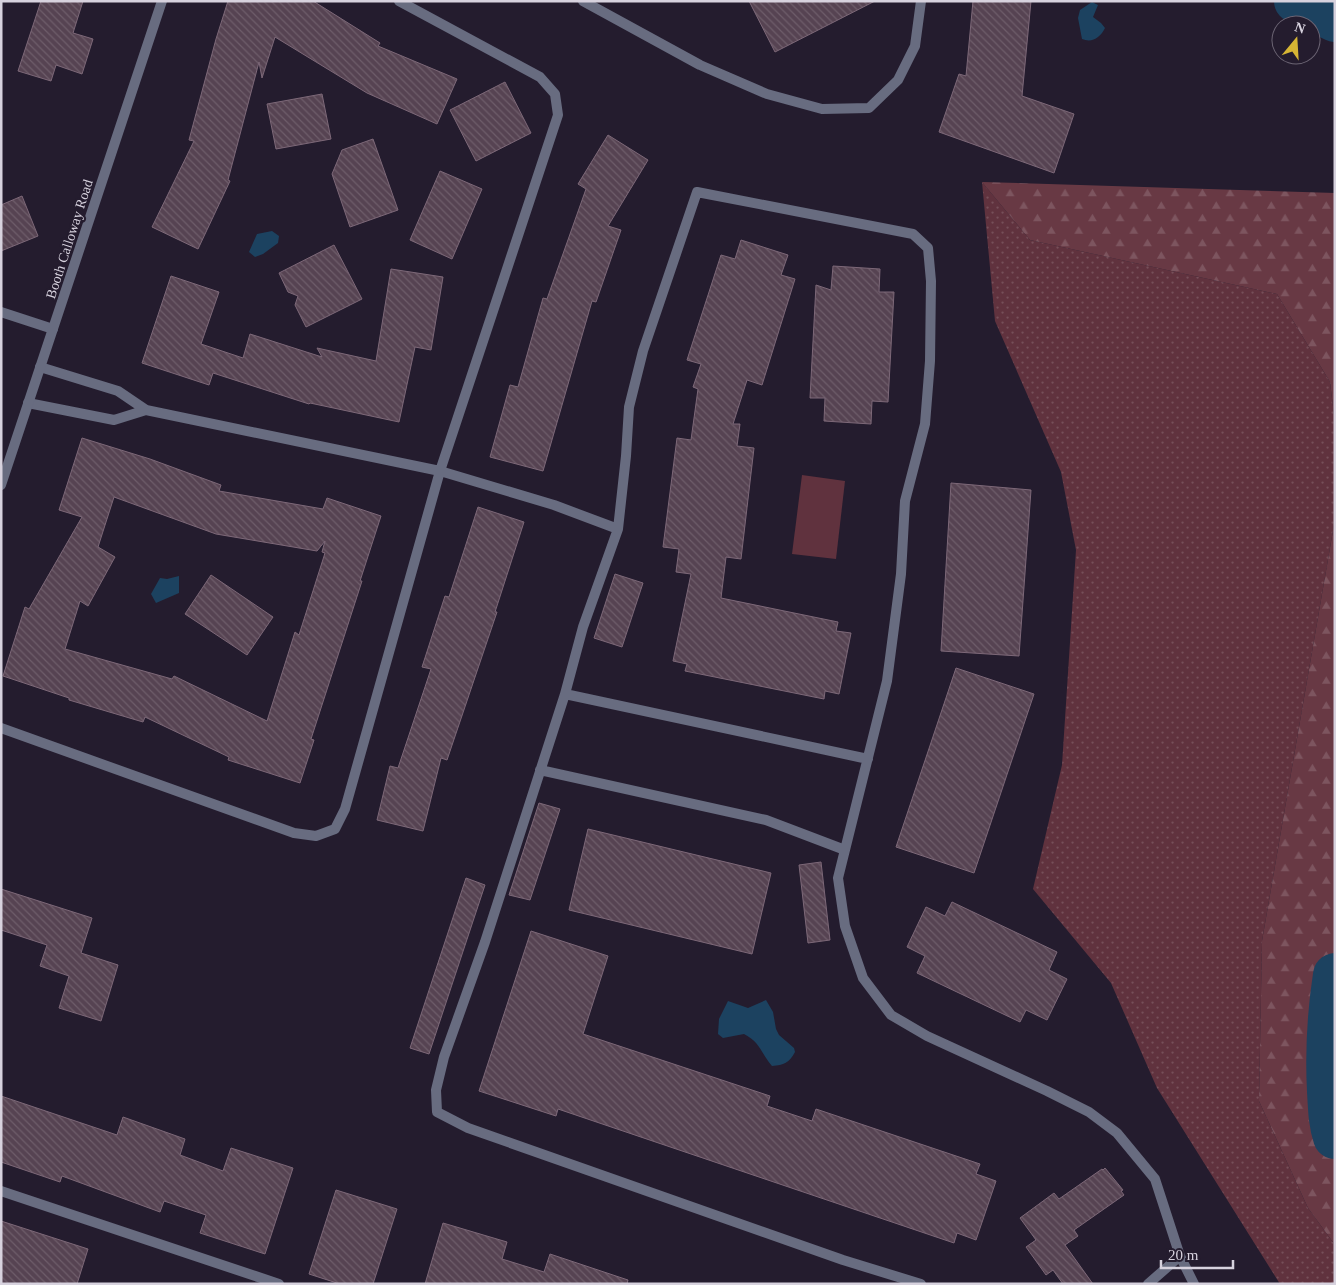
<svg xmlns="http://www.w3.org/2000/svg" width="1336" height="1285" viewBox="0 0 1336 1285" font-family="'Times New Roman',serif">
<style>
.grass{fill:url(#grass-dots)}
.forest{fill:url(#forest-firs)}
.pitch{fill:#60323e}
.water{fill:#1c4260}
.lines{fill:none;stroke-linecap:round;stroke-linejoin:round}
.river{stroke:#1c4260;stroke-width:44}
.building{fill:url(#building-back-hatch);stroke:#7d6878;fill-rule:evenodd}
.service{stroke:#686c80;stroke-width:10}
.minor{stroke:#686c80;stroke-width:10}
.tertiary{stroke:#686c80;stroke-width:10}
.labels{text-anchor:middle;stroke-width:4.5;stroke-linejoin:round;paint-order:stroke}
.street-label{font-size:14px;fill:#d7d2de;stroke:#241c2e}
</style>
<defs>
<pattern id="grass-dots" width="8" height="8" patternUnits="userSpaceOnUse" patternTransform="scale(1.25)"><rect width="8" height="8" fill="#60323e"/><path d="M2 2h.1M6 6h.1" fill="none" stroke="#764f59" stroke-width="1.8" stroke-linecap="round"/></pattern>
<pattern id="forest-firs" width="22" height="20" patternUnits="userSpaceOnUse" patternTransform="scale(1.25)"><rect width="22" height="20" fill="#683944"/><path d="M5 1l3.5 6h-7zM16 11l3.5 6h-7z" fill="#7d555f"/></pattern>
<pattern id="building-back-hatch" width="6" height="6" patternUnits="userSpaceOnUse" patternTransform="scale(1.25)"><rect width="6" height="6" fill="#564352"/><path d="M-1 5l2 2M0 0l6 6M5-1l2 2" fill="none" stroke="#6e5d6a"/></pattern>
</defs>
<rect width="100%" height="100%" fill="#241c2e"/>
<!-- grass -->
<path class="grass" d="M 982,182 L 1030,240 L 1277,294 L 1330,382 L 1335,423 L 1335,519 L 1262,941 L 1259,1101 L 1308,1208 L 1335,1245 L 1335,1284 L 1280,1284 L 1157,1088 L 1111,983 L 1033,889 L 1062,765 L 1076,550 L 1061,472 L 995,321 Z"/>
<!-- forest -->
<path class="forest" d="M 1279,1 L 1335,1 L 1335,30 Z
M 982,182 L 1335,193 L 1335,423 L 1330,382 L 1277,294 L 1030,240 Z
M 1335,519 L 1335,1245 L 1308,1208 L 1259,1101 L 1262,941 Z"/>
<!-- pitch -->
<path class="pitch" d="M 802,475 L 845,481 L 836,559 L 792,554 Z"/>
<!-- water -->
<path class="water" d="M 1092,2 L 1098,5 L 1093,17 L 1101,23 L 1105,28 C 1100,38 1092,43 1082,39 L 1078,18 L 1080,10 Z
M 272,231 L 279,236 L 278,243 L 263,254 L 255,257 L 249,252 L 257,234 Z
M 179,576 L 179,593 L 156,603 L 151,594 L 160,578 L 167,579 Z
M 766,1000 L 773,1012 L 776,1029 L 779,1035 L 794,1048 L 795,1052 C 789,1063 784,1065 772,1066 C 761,1053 760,1042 744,1034 L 723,1038 L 718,1034 L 719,1019 L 728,1001 L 748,1008 Z"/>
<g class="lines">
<!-- river -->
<path class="river" d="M 1296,1 L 1335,20
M 1335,975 C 1329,1014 1327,1052 1329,1091 C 1330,1107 1330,1122 1335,1137"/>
</g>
<!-- building -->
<path class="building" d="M 41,1 L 83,1 L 73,33 L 93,39 L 82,74 L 56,65 L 51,81 L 18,71 Z
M 228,1 L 313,1 L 380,43 L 378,46 L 457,79 L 437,124 L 367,93 L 275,37 L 262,78 L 259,62 L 228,180 L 230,181 L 198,249 L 152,227 L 194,141 L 189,140 L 216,39 Z
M 749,1 L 875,1 L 775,52 Z
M 973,1 L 1031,1 L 1022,96 L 1074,114 L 1054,173 L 939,132 L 959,74 L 966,76 Z
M 505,82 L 531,133 L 476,161 L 450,110 Z
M 322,94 L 331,139 L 276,149 L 267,104 Z
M 608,135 L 648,160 L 608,226 L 621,230 L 596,302 L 592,301 L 543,471 L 490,457 L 510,385 L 518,387 L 543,298 L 547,299 L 586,189 L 578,184 Z
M 373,139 L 398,210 L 350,227 L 332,174 L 342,150 Z
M 440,171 L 482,189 L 452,259 L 410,240 Z
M 22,196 L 38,236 L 1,251 L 1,205 Z
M 741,240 L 788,255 L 781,275 L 795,279 L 762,385 L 747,380 L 733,424 L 740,424 L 737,446 L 754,448 L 741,559 L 726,557 L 721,598 L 838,622 L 836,631 L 851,633 L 839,694 L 825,691 L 824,699 L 685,671 L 687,664 L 673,661 L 691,574 L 676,572 L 679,549 L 663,547 L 677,438 L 691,440 L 698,389 L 693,387 L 701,364 L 687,360 L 721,255 L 735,259 Z
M 334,245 L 362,299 L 306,327 L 295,305 L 298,296 L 288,292 L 279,273 Z
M 833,266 L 880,269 L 879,292 L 894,292 L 888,402 L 872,401 L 871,424 L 824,421 L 825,398 L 810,398 L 816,285 L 831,290 Z
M 391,269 L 443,277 L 431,350 L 415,347 L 399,422 L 310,403 L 309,404 L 213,373 L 209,385 L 142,363 L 171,276 L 219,292 L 201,344 L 243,358 L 250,334 L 322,357 L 317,348 L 376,361 Z
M 82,438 L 150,459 L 221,485 L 219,491 L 323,509 L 327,498 L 381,516 L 360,581 L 362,581 L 311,739 L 314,740 L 300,783 L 228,760 L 229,757 L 145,717 L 143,722 L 69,700 L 69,698 L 3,676 L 25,607 L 29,609 L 82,517 L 59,510 ZM 114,497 L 216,534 L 317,551 L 325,541 L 322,552 L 325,553 L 299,635 L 295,632 L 267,721 L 174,676 L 172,679 L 65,649 L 80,601 L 88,606 L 115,557 L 98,547 Z
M 951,483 L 1031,490 L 1019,656 L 941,651 Z
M 478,507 L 524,522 L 495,612 L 497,612 L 447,760 L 441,758 L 423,831 L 377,820 L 390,766 L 398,768 L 431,669 L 422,667 L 445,596 L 449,597 Z
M 615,574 L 643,583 L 622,647 L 594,638 Z
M 211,575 L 273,617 L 247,655 L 185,614 Z
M 956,668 L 1034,694 L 974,873 L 896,847 Z
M 539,803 L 560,809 L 530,900 L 509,895 Z
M 588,829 L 771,873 L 752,954 L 569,910 Z
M 821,862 L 830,940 L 808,943 L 799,865 Z
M 466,878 L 485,885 L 429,1054 L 410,1048 Z
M 1,889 L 92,918 L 81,953 L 118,965 L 101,1021 L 59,1008 L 69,976 L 40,966 L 47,945 L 1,930 Z
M 952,902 L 1057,952 L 1049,970 L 1067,979 L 1047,1020 L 1026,1010 L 1020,1022 L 917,973 L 925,956 L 907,947 L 926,907 L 945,916 Z
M 531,931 L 608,956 L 583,1034 L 770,1096 L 767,1106 L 812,1121 L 816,1109 L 980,1164 L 976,1174 L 996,1181 L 976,1240 L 957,1233 L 954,1243 L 558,1109 L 556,1116 L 479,1091 Z
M 1,1096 L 117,1135 L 123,1117 L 185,1139 L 180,1155 L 223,1171 L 231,1148 L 293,1168 L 265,1254 L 200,1233 L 206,1215 L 164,1201 L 160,1212 L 62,1176 L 60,1182 L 1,1162 Z
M 1105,1168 L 1123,1190 L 1121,1191 L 1124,1195 L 1074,1230 L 1078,1236 L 1065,1245 L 1093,1284 L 1063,1284 L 1053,1270 L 1046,1275 L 1026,1247 L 1036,1240 L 1020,1218 L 1054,1193 L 1059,1199 L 1102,1169 L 1103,1170 Z
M 336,1190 L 397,1209 L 373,1284 L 340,1284 L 309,1274 Z
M 1,1221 L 88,1249 L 77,1284 L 1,1284 Z
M 443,1223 L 507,1242 L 502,1259 L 544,1272 L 550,1254 L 628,1280 L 627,1284 L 425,1284 Z"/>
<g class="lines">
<!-- service -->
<path class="service" d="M 583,1 L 700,65 L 767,94 L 822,109 L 869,108 L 898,80 L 915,46 L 921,1
M 40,367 L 118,391 L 146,410 L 440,471 L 554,505 L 618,529 L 626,456 L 629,407 L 643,351 L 697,192 L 913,234 L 928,248 L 931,281 L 930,361 L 925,424 L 905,501 L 901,574 L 887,681 L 838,878 L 845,926 L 863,978 L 891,1015 L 927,1036 L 1047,1091 L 1089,1112 L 1117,1133 L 1155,1179 L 1180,1256 L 1194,1284
M 28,403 L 114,420 L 146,410
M 618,529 L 583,627 L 565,694 L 485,942 L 444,1057 L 436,1090 L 437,1112 L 468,1128 L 843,1260 L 921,1284
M 565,694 L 868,759
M 1,728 L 294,833 L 316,836 L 335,829 L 345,809 L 440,471 L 558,115 L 555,94 L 540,77 L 399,1
M 540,770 L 766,820 L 845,850
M 1,1191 L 279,1284
M 1148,1284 L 1180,1256"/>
<!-- minor -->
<path class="minor" d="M 1,312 L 53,329"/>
<!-- tertiary -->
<path class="tertiary" d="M 1,485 L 162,1"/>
</g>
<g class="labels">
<!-- street labels -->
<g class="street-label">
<text transform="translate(69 239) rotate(-72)" y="5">Booth Calloway Road</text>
</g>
</g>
<!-- border -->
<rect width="1336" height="1285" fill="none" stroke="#d7d2de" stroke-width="5"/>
<!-- north arrow -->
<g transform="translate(1296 40) rotate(18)"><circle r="24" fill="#241c2e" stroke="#6c6574"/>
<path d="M0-4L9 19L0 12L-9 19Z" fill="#d6b534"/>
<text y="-8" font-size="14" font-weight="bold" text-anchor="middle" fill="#d7d2de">N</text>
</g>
<!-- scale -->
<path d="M1161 1260v8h72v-8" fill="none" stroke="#d7d2de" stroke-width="2.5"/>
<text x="1168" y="1260" font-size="15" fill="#d7d2de" stroke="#241c2e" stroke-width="4" paint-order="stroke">20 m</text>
</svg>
